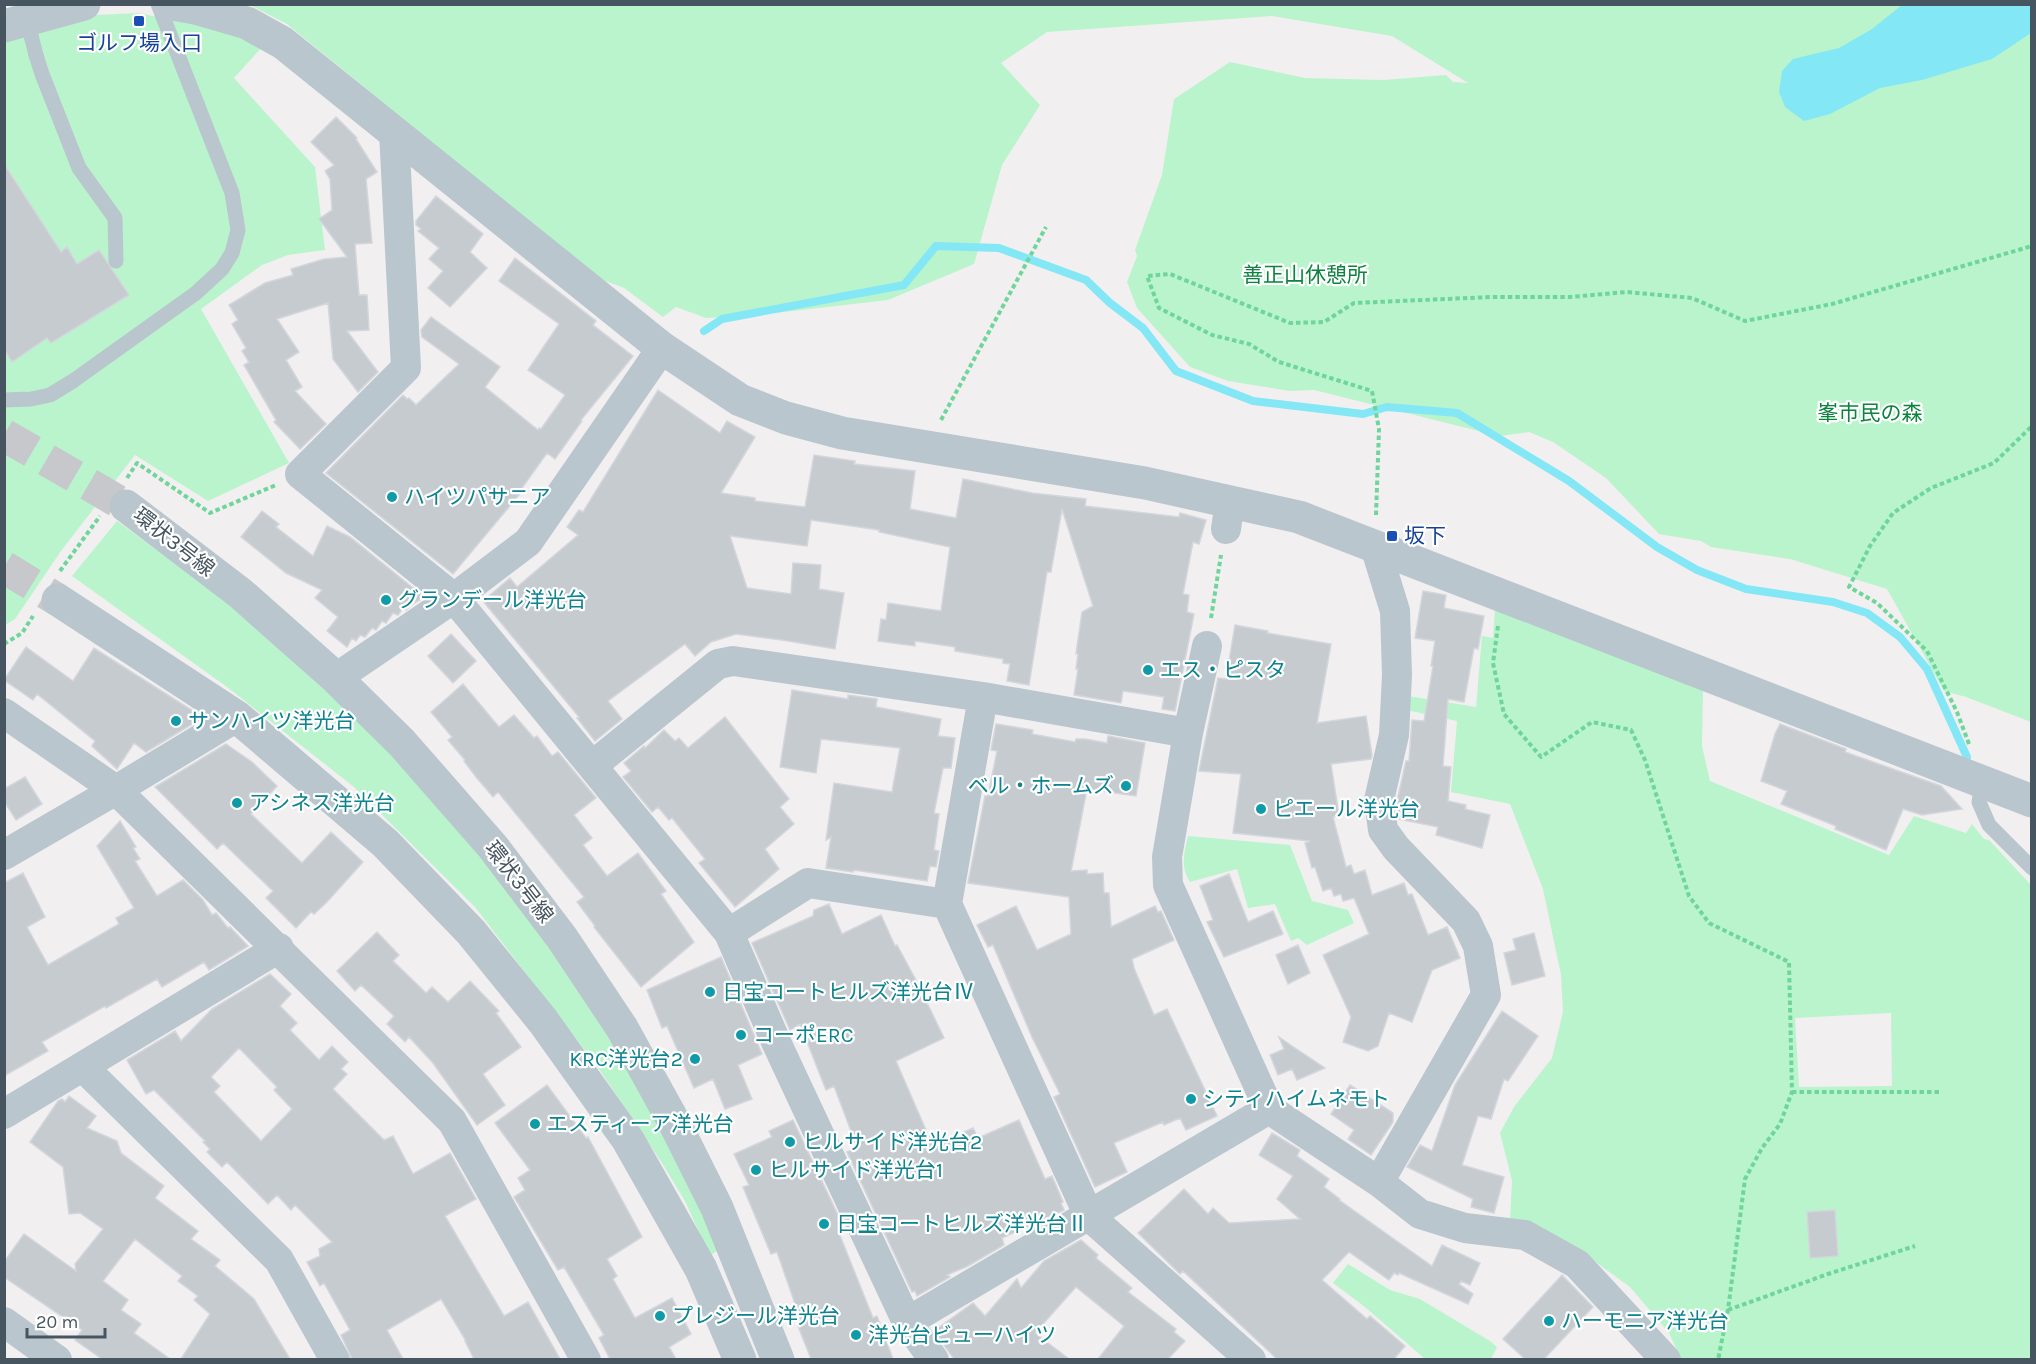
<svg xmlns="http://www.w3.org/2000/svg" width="2036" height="1364" viewBox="0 0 2036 1364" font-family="Karla,'Noto Sans JP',sans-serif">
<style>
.green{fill:#baf4cc;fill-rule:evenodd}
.water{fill:#83e7f5}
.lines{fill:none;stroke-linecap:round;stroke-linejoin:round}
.stream{stroke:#83e7f5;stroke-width:8}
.building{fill:#c6cbd0;stroke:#d3d6dc;stroke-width:1.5;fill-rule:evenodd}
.tertiary-tunnel{stroke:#c7c8cc;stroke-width:33;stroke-dasharray:33 16;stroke-linecap:butt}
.path{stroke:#6ed69a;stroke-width:4;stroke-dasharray:4.5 3;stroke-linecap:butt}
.service{stroke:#bac6ce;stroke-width:15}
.minor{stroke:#bac6ce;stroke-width:30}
.tertiary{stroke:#bac6ce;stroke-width:33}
.service-bridge{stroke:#bac6ce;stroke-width:15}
.transit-dot{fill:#1a4fb4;stroke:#fff;stroke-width:2}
.culture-dot{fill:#0f9aa8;stroke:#fff;stroke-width:2}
.labels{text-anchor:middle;stroke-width:4.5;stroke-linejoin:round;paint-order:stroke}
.transit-label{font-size:21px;fill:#164399;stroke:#fff}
.park-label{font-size:21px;fill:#0e833f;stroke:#fff}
.culture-label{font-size:21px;fill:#0d838f;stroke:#fff;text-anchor:start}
.street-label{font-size:21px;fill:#46555f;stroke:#fff}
</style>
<rect width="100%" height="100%" fill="#f2eff0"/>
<!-- green -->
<path class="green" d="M 226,5 L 2031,5 L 2031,722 L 1966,697 L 1944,691 L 1887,589 L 1790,559 L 1711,547 L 1701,541 L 1659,534 L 1606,478 L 1553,442 L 1529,432 L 1499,436 L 1314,390 L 1290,391 L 1228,381 L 1190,367 L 1137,308 L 1127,282 L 1137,256 L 1135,250 L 1162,175 L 1174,99 L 1230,62 L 1305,78 L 1384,80 L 1446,75 L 1453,82 L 1468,83 L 1392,36 L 1272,16 L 1047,32 L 1001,63 L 1040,105 L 1002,165 L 974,264 L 888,300 L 750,316 L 706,318 L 676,307 L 663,317 L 624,288 L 571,268 L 436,146 L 287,24 L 250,5 Z
M 139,13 L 185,23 L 193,17 L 262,47 L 234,78 L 315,167 L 325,250 L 288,255 L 262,265 L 201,309 L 289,463 L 208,501 L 135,455 L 61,551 L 15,619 L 5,625 L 5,39 L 95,15 Z
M 117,521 L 262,627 L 362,723 L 445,814 L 540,930 L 613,1032 L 670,1135 L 718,1250 L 710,1256 L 685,1201 L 662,1163 L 599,1069 L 475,907 L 354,787 L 227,687 L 72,576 Z
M 1495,608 L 1703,690 L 1702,746 L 1710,781 L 1889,855 L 1914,816 L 1966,833 L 1972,824 L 1984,839 L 1989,840 L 2031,885 L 2031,1359 L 1681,1359 L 1669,1333 L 1630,1287 L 1582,1252 L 1510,1220 L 1512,1181 L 1500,1133 L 1514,1107 L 1552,1058 L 1563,1012 L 1561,975 L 1543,889 L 1510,804 L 1451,792 L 1457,721 L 1402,709 L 1402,695 L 1476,707 L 1482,636 L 1493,638 ZM 1891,1013 L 1892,1086 L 1799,1087 L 1795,1018 Z
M 1188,836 L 1290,845 L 1312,901 L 1348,910 L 1354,923 L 1307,945 L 1298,938 L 1291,941 L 1275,904 L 1248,908 L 1237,869 L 1190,882 C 1180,866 1184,854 1188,836 Z
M 1348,1264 L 1390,1290 L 1420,1299 L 1490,1341 L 1497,1347 L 1491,1359 L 1425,1359 L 1365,1307 L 1333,1283 Z"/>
<!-- water -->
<path class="water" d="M 1902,5 L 2031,5 L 2031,33 L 1992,59 L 1922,80 L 1880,88 L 1830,114 L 1804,121 L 1785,107 L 1779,92 L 1782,71 L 1793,59 L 1839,48 L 1872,29 Z"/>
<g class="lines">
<!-- stream -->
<path class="stream" d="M 704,331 L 722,319 L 904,285 L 936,246 L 999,248 L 1086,280 L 1110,303 L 1143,328 L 1176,371 L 1253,401 L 1363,414 L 1387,407 L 1457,413 L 1569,481 L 1657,547 L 1697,570 L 1746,589 L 1833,602 L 1867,613 L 1900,637 L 1927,669 L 1967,757"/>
</g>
<!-- building -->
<path class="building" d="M 336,117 L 357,138 L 356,139 L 377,172 L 366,179 L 372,243 L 355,244 L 359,295 L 367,295 L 369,330 L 347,331 L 378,372 L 358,392 L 333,359 L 328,303 L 277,319 L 299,352 L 286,360 L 302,387 L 295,391 L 326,424 L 300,449 L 274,422 L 276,420 L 244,365 L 249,362 L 242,351 L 246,348 L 232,324 L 238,320 L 229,305 L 265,283 L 293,275 L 291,269 L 324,259 L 347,257 L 319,219 L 332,210 L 330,179 L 325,171 L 334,165 L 311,142 Z
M 4,164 L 61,252 L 67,247 L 77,264 L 99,250 L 129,295 L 51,343 L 47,338 L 12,362 L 4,349 Z
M 436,196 L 483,234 L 470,252 L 487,268 L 450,307 L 428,288 L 443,271 L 429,259 L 439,248 L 418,231 L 421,229 L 416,225 L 416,221 Z
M 515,258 L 596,321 L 593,325 L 633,356 L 581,420 L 582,421 L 555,459 L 547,453 L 522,488 L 524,489 L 453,574 L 326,473 L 403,395 L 407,399 L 409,398 L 416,405 L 459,364 L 422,337 L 421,330 L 431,317 L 500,367 L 485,387 L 538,430 L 539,428 L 541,429 L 565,395 L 528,370 L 559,324 L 499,281 Z
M 658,390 L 720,433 L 727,421 L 755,437 L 721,493 L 755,498 L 755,501 L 805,507 L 814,455 L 855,461 L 854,464 L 915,471 L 910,509 L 956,518 L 963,479 L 1032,493 L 1086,499 L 1085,506 L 1179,517 L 1180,513 L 1206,520 L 1199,544 L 1193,542 L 1183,594 L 1189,595 L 1187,612 L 1194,614 L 1175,711 L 1162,709 L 1164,697 L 1123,691 L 1121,703 L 1074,695 L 1078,669 L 1076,669 L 1078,654 L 1076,654 L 1082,612 L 1093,606 L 1062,509 L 1051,572 L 1047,572 L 1029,685 L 1007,681 L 1010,664 L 1003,663 L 1003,659 L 955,651 L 955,647 L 915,641 L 915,646 L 878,641 L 881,619 L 886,620 L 888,603 L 941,611 L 950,547 L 879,532 L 879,530 L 811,520 L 807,546 L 730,536 L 747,588 L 791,594 L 793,563 L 821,565 L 819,589 L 844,593 L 835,649 L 782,640 L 736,634 L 711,642 L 695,656 L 685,644 L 608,701 L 622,719 L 595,741 L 577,718 L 579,717 L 483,601 L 510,578 L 517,587 L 578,535 L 567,527 L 579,510 L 583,512 Z
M 262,511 L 279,524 L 276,527 L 313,556 L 327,526 L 350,537 L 423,596 L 423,598 L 414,603 L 406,610 L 403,608 L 398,615 L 393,613 L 386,623 L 382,621 L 376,630 L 372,628 L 365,637 L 360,635 L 356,641 L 352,638 L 347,647 L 327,631 L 338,617 L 315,598 L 322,590 L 286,573 L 241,537 Z
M 1423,591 L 1446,595 L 1444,608 L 1484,616 L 1478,649 L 1474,648 L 1464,702 L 1448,699 L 1443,766 L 1451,767 L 1448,801 L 1466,805 L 1465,809 L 1490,815 L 1482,848 L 1436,835 L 1438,827 L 1399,819 L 1397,801 L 1406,761 L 1409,761 L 1412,720 L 1424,721 L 1433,666 L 1431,666 L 1435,641 L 1415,638 Z
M 1235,625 L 1268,631 L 1267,633 L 1331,644 L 1317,723 L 1366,716 L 1372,755 L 1371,759 L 1331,764 L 1339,816 L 1333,817 L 1346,867 L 1351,865 L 1354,874 L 1365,870 L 1372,895 L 1404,883 L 1408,895 L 1412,894 L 1428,935 L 1447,927 L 1460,958 L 1432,970 L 1412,1022 L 1389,1013 L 1378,1046 L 1368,1051 L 1343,1042 L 1351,1017 L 1323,955 L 1369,934 L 1354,898 L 1343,901 L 1341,894 L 1334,896 L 1331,888 L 1323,891 L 1315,867 L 1312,868 L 1305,843 L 1310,841 L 1233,833 L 1241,774 L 1199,771 L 1218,678 L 1226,679 Z
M 451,634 L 476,661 L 453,683 L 428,656 Z
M 26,647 L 73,681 L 94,648 L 201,716 L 199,720 L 146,752 L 134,743 L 117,769 L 92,746 L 95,741 L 37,694 L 33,700 L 4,680 Z
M 463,684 L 499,727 L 514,715 L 534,738 L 537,736 L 552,756 L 558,752 L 596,798 L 574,815 L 592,838 L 583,845 L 607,876 L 638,853 L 666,891 L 661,894 L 694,942 L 641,987 L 594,927 L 595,926 L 577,902 L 584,897 L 498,792 L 493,797 L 476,777 L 464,761 L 465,760 L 448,740 L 452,737 L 431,712 Z
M 792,690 L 848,699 L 848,695 L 877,699 L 876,707 L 941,719 L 938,736 L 955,738 L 951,768 L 943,768 L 934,813 L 939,814 L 934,850 L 939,851 L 936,867 L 930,866 L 927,881 L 854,870 L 853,872 L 826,868 L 831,837 L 826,840 L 834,783 L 892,792 L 900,748 L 821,739 L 816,773 L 780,767 Z
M 725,717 L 789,799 L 780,807 L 794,824 L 765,849 L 779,869 L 735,907 L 699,863 L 705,859 L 672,818 L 669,820 L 658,807 L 652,812 L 623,777 L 631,771 L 624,763 L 644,746 L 645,748 L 664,730 L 675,741 L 679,738 L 688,748 Z
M 996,724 L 1033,730 L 1032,734 L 1075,742 L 1076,739 L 1085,739 L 1107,743 L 1108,736 L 1145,743 L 1136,796 L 1087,789 L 1071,871 L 1087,870 L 1087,874 L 1103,873 L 1104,893 L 1109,893 L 1111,927 L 1155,906 L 1158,912 L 1161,911 L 1174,940 L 1132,959 L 1134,968 L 1154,1015 L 1167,1009 L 1217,1116 L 1186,1130 L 1180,1118 L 1164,1125 L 1163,1122 L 1114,1143 L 1127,1172 L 1095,1187 L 1054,1097 L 1060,1094 L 1032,1037 L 993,945 L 988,947 L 977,925 L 1016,906 L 1037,950 L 1071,934 L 1069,897 L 968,883 L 985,796 L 988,796 L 997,751 L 991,750 Z
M 1780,724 L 1846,749 L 1845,752 L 1941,786 L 1962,809 L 1922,815 L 1903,809 L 1886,850 L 1835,829 L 1836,826 L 1781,804 L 1787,791 L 1761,781 L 1775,734 Z
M 226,744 L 252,762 L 277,786 L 251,814 L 302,863 L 331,832 L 363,862 L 326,903 L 314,914 L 311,912 L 296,928 L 266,898 L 273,891 L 223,843 L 217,849 L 155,787 Z
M 25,777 L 42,804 L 16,820 L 4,801 L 4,789 Z
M 120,821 L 136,847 L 133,848 L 140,859 L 135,861 L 157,896 L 183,880 L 203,900 L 212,915 L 216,913 L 228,928 L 230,927 L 248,946 L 209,970 L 204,962 L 162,987 L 157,979 L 106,1008 L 105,1006 L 42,1042 L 48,1051 L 4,1076 L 4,883 L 23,873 L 45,917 L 27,927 L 48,965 L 119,924 L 116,918 L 134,908 L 97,846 Z
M 1229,874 L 1248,922 L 1273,911 L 1283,934 L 1224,957 L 1207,922 L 1213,920 L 1200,886 Z
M 829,904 L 842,934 L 881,915 L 895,946 L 897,945 L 917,982 L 944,1038 L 896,1061 L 929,1137 L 933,1135 L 937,1144 L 973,1128 L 978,1138 L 1019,1120 L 1045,1179 L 1052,1176 L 1063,1202 L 1061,1203 L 1064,1210 L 1002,1238 L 1004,1245 L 968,1266 L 947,1275 L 950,1277 L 917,1296 L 915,1291 L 912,1292 L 847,1152 L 857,1147 L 834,1086 L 826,1090 L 800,1024 L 790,1030 L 752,943 L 813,916 L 814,910 Z
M 377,932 L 399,955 L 393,961 L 426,993 L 432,987 L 448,1002 L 470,981 L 499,1011 L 496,1013 L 521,1047 L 483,1074 L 505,1105 L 477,1125 L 433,1063 L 409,1037 L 405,1042 L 387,1024 L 394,1016 L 361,985 L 355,991 L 337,971 Z
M 1534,933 L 1545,976 L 1512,985 L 1504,953 L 1516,950 L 1513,939 Z
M 1298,945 L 1310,973 L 1288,984 L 1276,955 Z
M 721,957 L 762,1054 L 738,1065 L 752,1099 L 725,1109 L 713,1079 L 694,1088 L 667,1026 L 662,1028 L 647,990 Z
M 270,974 L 291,994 L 280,1006 L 297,1023 L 290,1030 L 319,1060 L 332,1046 L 348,1062 L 341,1069 L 347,1074 L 333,1089 L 384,1140 L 393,1136 L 413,1174 L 450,1153 L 476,1199 L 445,1216 L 504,1316 L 528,1302 L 560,1359 L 474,1359 L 465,1341 L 466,1341 L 441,1299 L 387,1330 L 403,1359 L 352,1359 L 341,1335 L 350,1330 L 324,1283 L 320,1286 L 307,1262 L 320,1256 L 319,1249 L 332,1242 L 295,1205 L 291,1210 L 277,1195 L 268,1204 L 227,1162 L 222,1167 L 207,1152 L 210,1149 L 203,1142 L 205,1141 L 154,1090 L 146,1094 L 127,1060 L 175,1031 L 181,1041 L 212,1009 ZM 239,1048 L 277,1087 L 274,1090 L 292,1109 L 261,1141 L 214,1092 L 220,1086 L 211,1077 Z
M 1502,1011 L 1538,1036 L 1508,1081 L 1504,1079 L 1491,1119 L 1478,1116 L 1462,1165 L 1504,1177 L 1494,1213 L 1471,1207 L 1473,1199 L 1407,1167 L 1420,1145 L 1432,1151 L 1455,1085 Z
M 1279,1037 L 1292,1046 L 1325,1068 L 1297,1080 L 1292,1069 L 1278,1075 L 1270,1055 L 1284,1049 Z
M 547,1085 L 586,1138 L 588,1137 L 642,1237 L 607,1259 L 617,1276 L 613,1279 L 635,1318 L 672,1298 L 691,1334 L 669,1347 L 676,1359 L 610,1359 L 599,1338 L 604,1335 L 564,1267 L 558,1270 L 514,1197 L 525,1190 L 518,1178 L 530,1170 L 495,1123 Z
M 1350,1085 L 1393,1113 L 1393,1122 L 1371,1155 L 1348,1139 L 1354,1130 L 1331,1114 Z
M 69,1096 L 96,1116 L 87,1128 L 117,1141 L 121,1153 L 164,1186 L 155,1198 L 198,1231 L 191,1239 L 220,1260 L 215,1266 L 254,1299 L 290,1359 L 181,1359 L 210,1314 L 194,1300 L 198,1296 L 178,1281 L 182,1276 L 135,1239 L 103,1281 L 128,1300 L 121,1310 L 141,1324 L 134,1333 L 170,1359 L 102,1359 L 75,1340 L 82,1330 L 4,1277 L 4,1262 L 24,1234 L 76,1271 L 75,1264 L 103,1229 L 80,1213 L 69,1214 L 63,1167 L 30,1142 L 58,1101 L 62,1099 L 65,1102 Z
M 793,1120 L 845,1230 L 839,1233 L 873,1318 L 877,1316 L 893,1359 L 811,1359 L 798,1326 L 802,1324 L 777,1252 L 771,1254 L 743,1187 L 749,1185 L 734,1154 L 772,1137 L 769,1131 Z
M 1272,1133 L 1300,1150 L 1297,1156 L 1329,1179 L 1324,1187 L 1340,1199 L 1339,1200 L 1432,1266 L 1442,1245 L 1480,1263 L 1470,1285 L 1461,1281 L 1459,1284 L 1473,1294 L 1468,1304 L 1399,1273 L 1398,1275 L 1394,1273 L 1389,1280 L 1349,1252 L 1322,1280 L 1367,1319 L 1370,1316 L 1405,1346 L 1394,1359 L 1277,1359 L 1183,1271 L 1180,1274 L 1138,1233 L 1184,1189 L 1208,1214 L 1213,1208 L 1229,1223 L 1300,1219 L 1277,1199 L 1293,1176 L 1259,1155 Z
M 1835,1210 L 1838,1256 L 1810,1258 L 1807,1212 Z
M 1081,1240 L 1098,1255 L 1096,1258 L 1132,1288 L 1128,1292 L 1176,1329 L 1174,1332 L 1185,1341 L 1168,1359 L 1098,1359 L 1124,1326 L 1076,1287 L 1035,1333 L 1069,1359 L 954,1359 L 934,1331 L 973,1303 L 985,1316 L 1017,1279 L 1021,1288 L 1044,1261 Z
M 1562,1275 L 1593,1307 L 1544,1359 L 1525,1359 L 1503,1339 Z"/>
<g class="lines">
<!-- tertiary-tunnel -->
<path class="tertiary-tunnel" d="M 4,435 L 126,506
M 4,567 L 58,600"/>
<!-- path -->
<path class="path" d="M 941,420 L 1046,227
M 127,478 L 137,463 L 210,513 L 276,485
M 1376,515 L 1379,429 L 1372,391 L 1279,362 L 1249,344 L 1212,335 L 1159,308 L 1147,276 L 1170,274 L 1290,323 L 1324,322 L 1354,303 L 1491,297 L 1570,297 L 1627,292 L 1692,298 L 1745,321 L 1832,304 L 2032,246
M 60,571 L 100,516
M 1211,618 L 1221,555
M 1498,626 L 1493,663 L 1504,714 L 1541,757 L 1592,722 L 1631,730 L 1645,760 L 1689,896 L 1709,923 L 1789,962 L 1792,1092 L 1780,1124 L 1762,1148 L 1745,1179 L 1728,1310 L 1718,1360
M 4,644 L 22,633 L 33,616
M 1969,744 L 1957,712 L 1927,651 L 1877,603 L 1849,587 L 1870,546 L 1893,513 L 1931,488 L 1994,463 L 2032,426
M 1792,1092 L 1939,1092
M 1728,1310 L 1828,1274 L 1915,1246"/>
<!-- service -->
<path class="service" d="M 36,55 L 42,74 L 79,168 L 115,218 L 116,261
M 4,400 L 31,399 L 50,395 L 73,381 L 196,293 L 222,269 L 232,253 L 238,230 L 232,193 L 158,4
M 1982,781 L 1979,802 L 1989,825 L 2032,868"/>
<!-- minor -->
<path class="minor" d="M 394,132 L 406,368 L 300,474 L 454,598 L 592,766 L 718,664 L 733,661 L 983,697 L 947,904 L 1089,1216 L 1251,1360
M 1226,529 L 1230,501
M 1375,546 L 1395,611 L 1397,675 L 1394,735 L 1379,800 L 1383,830 L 1396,848 L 1466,921 L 1478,946 L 1486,995 L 1379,1182
M 1207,646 L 1188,733 L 1167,857 L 1168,885 L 1269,1109 L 1379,1182 L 1420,1214 L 1465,1228 L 1525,1235 L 1577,1264 L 1666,1360
M 336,678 L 454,598 L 528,542 L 662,348
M 983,697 L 1188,733
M 4,713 L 116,790 L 4,855
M 237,717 L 116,790 L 452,1121 L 586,1360
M 592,766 L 729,933 L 777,1044 L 907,1322 L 934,1360
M 729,933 L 808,883 L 947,904
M 83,1067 L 279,1260 L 335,1360
M 4,1114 L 279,948
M 4,1322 L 57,1360
M 907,1322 L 1269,1109"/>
<!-- tertiary -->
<path class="tertiary" d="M 172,4 L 195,8 L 247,23 L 283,43 L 662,348 L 740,400 L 786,418 L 842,433 L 1145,483 L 1299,517 L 2032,801
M 4,26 L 84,4
M 126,506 L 240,593 L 336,678 L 402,743 L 493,847 L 562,938 L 622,1028 L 674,1122 L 717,1208 L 778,1360
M 58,600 L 237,717 L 385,843 L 471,932 L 543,1021 L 628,1140 L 701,1269 L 740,1360"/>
<!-- service-bridge -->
<path class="service-bridge" d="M 23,4 L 36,55"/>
</g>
<!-- markers -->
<g class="transit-dot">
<rect x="133" y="15" width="12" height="12" rx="3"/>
<rect x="1386" y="530" width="12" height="12" rx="3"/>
</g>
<g class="culture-dot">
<circle cx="392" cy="497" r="6"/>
<circle cx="386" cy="600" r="6"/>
<circle cx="1148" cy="670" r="6"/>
<circle cx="176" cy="721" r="6"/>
<circle cx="1126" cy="786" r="6"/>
<circle cx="237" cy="803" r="6"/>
<circle cx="1261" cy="809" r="6"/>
<circle cx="710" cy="992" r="6"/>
<circle cx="741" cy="1035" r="6"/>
<circle cx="695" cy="1059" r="6"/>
<circle cx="1191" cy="1099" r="6"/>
<circle cx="535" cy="1124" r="6"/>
<circle cx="790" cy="1142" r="6"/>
<circle cx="756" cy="1170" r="6"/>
<circle cx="824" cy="1224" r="6"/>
<circle cx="660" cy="1316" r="6"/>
<circle cx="1549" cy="1321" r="6"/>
<circle cx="856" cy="1335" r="6"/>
</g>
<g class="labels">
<!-- transit labels -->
<g class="transit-label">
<text x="139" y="50">ゴルフ場入口</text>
<text x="1404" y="543" text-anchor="start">坂下</text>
</g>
<!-- park labels -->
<g class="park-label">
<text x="1305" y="282">善正山休憩所</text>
<text x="1870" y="420">峯市民の森</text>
</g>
<!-- culture labels -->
<g class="culture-label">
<text x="404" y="504">ハイツパサニア</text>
<text x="398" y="607">グランデール洋光台</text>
<text x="1160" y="677">エス・ピスタ</text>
<text x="188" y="728">サンハイツ洋光台</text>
<text x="1114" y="793" text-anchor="end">ベル・ホームズ</text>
<text x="249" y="810">アシネス洋光台</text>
<text x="1273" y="816">ピエール洋光台</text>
<text x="722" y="999">日宝コートヒルズ洋光台Ⅳ</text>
<text x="753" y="1042">コーポERC</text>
<text x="683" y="1066" text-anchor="end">KRC洋光台2</text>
<text x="1203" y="1106">シティハイムネモト</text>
<text x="547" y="1131">エスティーア洋光台</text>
<text x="802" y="1149">ヒルサイド洋光台2</text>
<text x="768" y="1177">ヒルサイド洋光台1</text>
<text x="836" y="1231">日宝コートヒルズ洋光台Ⅱ</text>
<text x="672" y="1323">プレジール洋光台</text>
<text x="1561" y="1328">ハーモニア洋光台</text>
<text x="868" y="1342">洋光台ビューハイツ</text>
</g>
<!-- street labels -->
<g class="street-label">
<text transform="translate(174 542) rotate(38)" y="7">環状3号線</text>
<text transform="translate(519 882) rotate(52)" y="7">環状3号線</text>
</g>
</g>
<!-- border -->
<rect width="2036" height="1364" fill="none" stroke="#46555f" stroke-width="12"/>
<!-- scale -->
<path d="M27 1328v9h78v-9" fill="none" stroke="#46555f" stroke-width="3"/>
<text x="36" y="1328" font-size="18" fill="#46555f" stroke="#ffffff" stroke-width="4.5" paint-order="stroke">20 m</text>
</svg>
